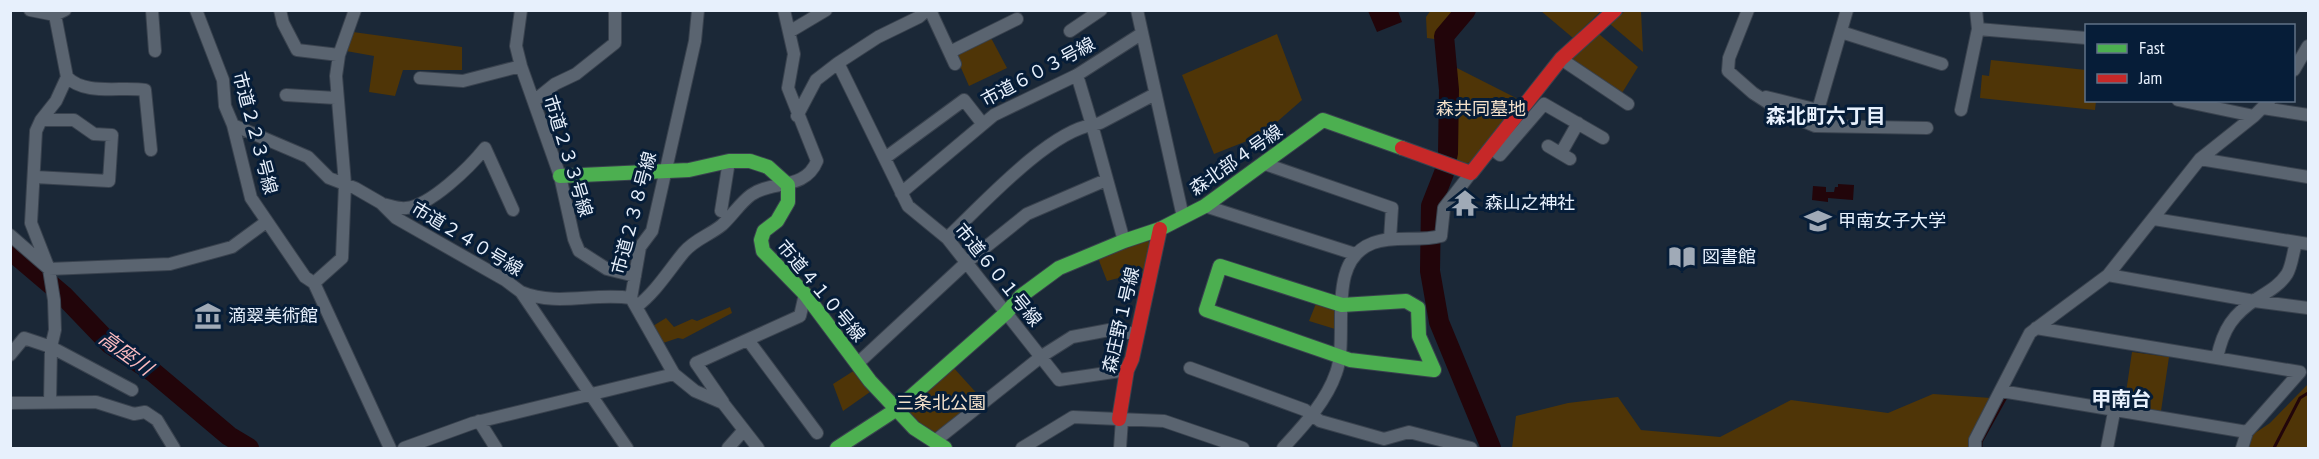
<svg xmlns="http://www.w3.org/2000/svg" width="2319" height="459" viewBox="0 0 2319 459" font-family="'PT Sans Narrow','Noto Sans JP',sans-serif">
<style>
.green{fill:#4f3507}
.water{fill:#22050a}
.lines{fill:none;stroke-linecap:round;stroke-linejoin:round}
.stream{stroke:#22050a;stroke-width:3}
.river{stroke:#22050a;stroke-width:20}
.street-casing{stroke:#39424e;stroke-width:14}
.fast-casing{stroke:#39424e;stroke-width:16}
.jam-casing{stroke:#39424e;stroke-width:16}
.street{stroke:#5a6470;stroke-width:12}
.fast{stroke:#4caf50;stroke-width:14}
.jam{stroke:#c62828;stroke-width:14}
.labels{text-anchor:middle;stroke-width:6;stroke-linejoin:round;paint-order:stroke}
.street-label{font-size:18px;fill:#e7f0fc;stroke:#061d38}
.park-label{font-size:18px;fill:#f4e1ca;stroke:#061d38}
.poi-label{font-size:18px;fill:#e7f0fc;stroke:#061d38;text-anchor:start}
.neighbourhood-label{font-size:20px;font-weight:bold;fill:#e7f0fc;stroke:#061d38}
.water-label{font-size:20px;font-style:italic;fill:#f9b9be;stroke:#061d38}
</style>
<rect width="100%" height="100%" fill="#1b2837"/>
<!-- green -->
<path class="green" d="M 1431,10 L 1474,10 L 1474,11 L 1449,41 L 1427,38 L 1426,17 Z
M 1541,11 L 1601,11 L 1573,38 Z
M 1625,11 L 1641,11 L 1643,52 L 1610,24 Z
M 353,32 L 462,47 L 462,70 L 403,70 L 395,96 L 369,92 L 374,56 L 346,51 Z
M 1277,34 L 1302,100 L 1262,135 L 1214,154 L 1182,75 Z
M 1599,34 L 1638,67 L 1622,93 L 1568,59 Z
M 990,36 L 1007,68 L 969,86 L 954,52 Z
M 1991,60 L 2086,70 L 2086,100 L 2096,101 L 2095,110 L 1980,98 L 1982,75 L 1989,76 Z
M 1453,66 L 1522,101 L 1473,161 L 1465,164 L 1454,159 L 1456,127 Z
M 1147,239 L 1152,246 L 1146,271 L 1107,281 L 1098,258 Z
M 1317,301 L 1328,304 L 1337,313 L 1335,329 L 1309,321 Z
M 730,307 L 732,313 L 683,339 L 678,338 L 663,343 L 653,326 L 666,318 L 674,327 L 692,319 L 697,321 Z
M 2132,352 L 2169,357 L 2161,411 L 2124,406 Z
M 952,366 L 981,398 L 935,436 L 901,408 Z
M 855,370 L 870,392 L 843,411 L 833,384 Z
M 2308,384 L 2308,448 L 2248,448 L 2252,435 L 2270,423 Z
M 1933,394 L 1991,398 L 1969,448 L 1512,448 L 1516,416 L 1568,403 L 1618,397 L 1641,430 L 1720,437 L 1791,400 L 1888,413 Z"/>
<!-- water -->
<path class="water" d="M 1368,11 L 1398,11 L 1402,22 L 1377,32 Z
M 1838,184 L 1854,185 L 1853,200 L 1828,198 L 1828,202 L 1812,200 L 1813,186 L 1826,187 L 1826,192 L 1834,192 L 1835,187 L 1838,187 Z"/>
<g class="lines">
<!-- stream -->
<path class="stream" d="M 1981,448 L 1981,442 L 2005,399
M 2274,448 L 2300,398 L 2308,393"/>
<!-- river -->
<path class="river" d="M 1466,10 L 1444,36 L 1449,90 L 1448,153 L 1444,173 L 1431,206 L 1430,271 L 1439,322 L 1491,448
M 10,250 L 63,295 L 110,344 L 153,372 L 229,436 L 249,448"/>
<defs>
<path id="street" d="M 30,10 L 55,15 L 65,10
M 152,10 L 155,51
M 196,10 L 223,80 L 225,106 L 233,125 L 251,198 L 305,277 L 314,283 L 390,448
M 280,10 L 283,23 L 297,50 L 339,55
M 521,10 L 516,46 L 521,66 L 560,176 L 574,239 L 579,251 L 607,269 L 635,276
M 698,10 L 695,41 L 652,231 L 640,247 L 631,298 L 674,374 L 695,391 L 723,403 L 758,448
M 930,10 L 955,64
M 1137,10 L 1183,217
M 1748,10 L 1729,58 L 1728,71 L 1753,93 L 1784,113 L 1815,126 L 1927,128
M 1978,29 L 2086,38
M 1070,31 L 1101,10
M 789,32 L 826,10
M 1841,32 L 1942,64
M 950,52 L 1017,19
M 1561,59 L 1628,104
M 838,63 L 908,206 L 947,238 L 1059,380 L 1127,370
M 2294,70 L 2308,46
M 67,77 C 85,96 122,86 145,90 L 151,150
M 420,78 L 463,81 L 521,66
M 286,95 L 336,98
M 1766,97 L 1818,110 L 1847,10
M 2178,100 L 2254,116
M 534,101 L 555,84 L 576,74 L 615,43 L 615,10
M 2263,108 L 2308,115
M 1961,110 L 1978,29 L 1976,10
M 797,116 L 816,80 L 838,63 L 878,37 L 919,17 L 927,10
M 233,125 L 308,157 L 329,178 L 355,188 L 381,203 L 396,218 L 505,280 L 521,292 L 627,448
M 1548,146 L 1570,159
M 1491,148 L 1500,155 L 1544,104 L 1603,138
M 1561,153 L 1578,123
M 885,158 L 964,100 L 982,123
M 2200,159 L 2308,177
M 1265,164 L 1392,208 L 1390,239
M 35,177 L 109,181 L 112,135 L 94,134 L 74,120 L 41,120
M 901,193 L 994,115 L 1077,75 L 1141,34
M 382,204 C 389,205 398,209 406,208 C 430,206 470,167 485,148 L 513,210
M 1205,206 L 1355,254
M 721,211 L 729,161
M 2154,219 L 2308,244
M 10,235 L 49,269 L 170,264 L 232,247 L 266,222
M 947,238 C 981,206 1048,132 1092,125 L 1077,75
M 1124,241 L 1092,125 L 1100,123 L 1155,94
M 2108,275 L 2254,301 L 2308,308
M 314,283 L 342,258 L 345,184 L 336,76 L 339,55 L 355,10
M 521,292 C 558,307 594,292 631,298
M 636,307 C 656,292 669,270 684,252 C 695,239 710,235 722,225 C 732,216 740,203 751,195 C 771,180 805,191 817,161 L 788,88 L 794,54 L 784,10
M 2036,328 L 2300,372
M 748,340 L 817,433
M 51,347 L 132,390
M 10,355 L 24,338 L 51,347 L 55,330 L 54,300 L 49,269 L 31,223 L 36,131 L 41,120 L 56,101 L 67,77 L 55,15
M 2217,358 C 2223,329 2233,314 2258,298 C 2269,291 2280,285 2287,274 C 2292,266 2293,252 2296,243
M 857,364 L 967,262 L 1027,214 L 1106,180
M 1190,368 L 1305,410 L 1320,421 L 1384,439 L 1409,432 L 1471,448
M 2001,391 L 2247,432
M 723,402 L 696,363 L 800,316 L 805,294
M 10,403 L 96,402 L 134,414 L 145,412 L 157,420 L 174,448
M 50,403 L 51,347
M 479,421 L 496,448
M 935,441 L 1042,356 L 1072,337 L 1109,330 L 1136,334
M 404,448 L 473,423 L 674,374
M 728,448 L 744,430
M 1022,448 L 1073,417 L 1164,421 L 1243,448
M 1120,448 L 1122,419
M 1283,448 C 1303,426 1326,402 1336,373 C 1350,336 1324,261 1373,243 C 1394,235 1419,242 1441,236 L 1444,208 L 1471,173
M 1975,448 L 1975,440 L 2030,333 L 2108,275 L 2200,159 L 2254,116 L 2270,100
M 2107,448 L 2114,412
M 2242,448 L 2247,432 L 2300,372"/>
<path id="fast" d="M 560,176 L 689,170 L 729,161 L 750,161 L 768,167 L 788,185 L 788,202 L 777,221 L 764,231 L 761,240 L 763,251 L 805,294 L 870,381 L 914,428 L 945,448
M 1220,266 L 1342,305 L 1406,301 L 1418,308 L 1419,336 L 1434,370 L 1350,360 L 1206,310 Z
M 837,448 L 897,409 L 1006,313 L 1021,296 L 1059,268 L 1124,241 L 1160,229 L 1205,206 L 1323,120 L 1402,148"/>
<path id="jam" d="M 1402,148 L 1471,173 L 1561,59 L 1615,10
M 1119,419 L 1127,370 L 1132,359 L 1160,229"/>
</defs>
<!-- street casing -->
<use href="#street" class="street-casing"/>
<!-- fast casing -->
<use href="#fast" class="fast-casing"/>
<!-- jam casing -->
<use href="#jam" class="jam-casing"/>
<!-- street -->
<use href="#street" class="street"/>
<!-- fast -->
<use href="#fast" class="fast"/>
<!-- jam -->
<use href="#jam" class="jam"/>
</g>
<!-- icons -->
<defs>
<symbol id="temple-bare" viewBox="-9 -9 18 18"><path d="M0-6L5-2H3V0L6.5 2.5H4V6H1.5V3h-3V6H-4V2.5H-6.5L-3 0V-2H-5Z" fill="#a0aab7" stroke="#061d38" stroke-width="2.5" paint-order="stroke"/></symbol>
<symbol id="university-bare" viewBox="-9 -9 18 18"><path d="M0-5L7-2L0 1L-7-2ZM-4 1L0 2.5L4 1V4Q0 6-4 4Z" fill="#a0aab7" stroke="#061d38" stroke-width="2.5" paint-order="stroke"/></symbol>
<symbol id="library-bare" viewBox="-9 -9 18 18"><path d="M-6-4Q-3-5.5-.7-3.5V5Q-3 3-6 4ZM6-4Q3-5.5 .7-3.5V5Q3 3 6 4Z" fill="#a0aab7" stroke="#061d38" stroke-width="2.5" paint-order="stroke"/></symbol>
<symbol id="museum-bare" viewBox="-9 -9 18 18"><path d="M0-6L6-3V-2H-6V-3ZM-5-1h2V3h-2ZM-1-1h2V3h-2ZM3-1h2V3H3ZM-6 4H6V6H-6Z" fill="#a0aab7" stroke="#061d38" stroke-width="2.5" paint-order="stroke"/></symbol>
</defs>
<g fill-rule="evenodd">
<use href="#temple-bare" x="1446" y="184" width="38" height="38"/>
<use href="#university-bare" x="1799" y="202" width="38" height="38"/>
<use href="#library-bare" x="1663" y="238" width="38" height="38"/>
<use href="#museum-bare" x="189" y="297" width="38" height="38"/>
</g>
<g class="labels">
<!-- street labels -->
<g class="street-label">
<text transform="translate(1038 72) rotate(-28)" y="6">市道６０３号線</text>
<text transform="translate(255 133) rotate(75)" y="6">市道２２３号線</text>
<text transform="translate(568 156) rotate(73)" y="6">市道２３３号線</text>
<text transform="translate(1236 160) rotate(-35)" y="6">森北部４号線</text>
<text transform="translate(634 213) rotate(-75)" y="6">市道２３８号線</text>
<text transform="translate(467 239) rotate(31)" y="6">市道２４０号線</text>
<text transform="translate(998 275) rotate(51)" y="6">市道６０１号線</text>
<text transform="translate(821 291) rotate(50)" y="6">市道４１０号線</text>
<text transform="translate(1121 320) rotate(-77)" y="6">森庄野１号線</text>
</g>
<!-- park labels -->
<g class="park-label">
<text x="1481" y="115">森共同墓地</text>
<text x="941" y="409">三条北公園</text>
</g>
<!-- poi labels -->
<g class="poi-label">
<text x="1485" y="209">森山之神社</text>
<text x="1838" y="227">甲南女子大学</text>
<text x="1702" y="263">図書館</text>
<text x="228" y="322">滴翠美術館</text>
</g>
<!-- neighbourhood labels -->
<g class="neighbourhood-label">
<text x="1826" y="123">森北町六丁目</text>
<text x="2121" y="406">甲南台</text>
</g>
<!-- water labels -->
<g class="water-label">
<text transform="translate(126 353) rotate(36)" y="7">高座川</text>
</g>
</g>
<!-- border -->
<rect width="2319" height="459" fill="none" stroke="#e7f0fc" stroke-width="24"/>
<!-- legend -->
<rect x="2085" y="24" width="210" height="78" fill="#061d38" stroke="#607186" stroke-width="1.5"/>
<rect x="2097" y="44" width="30" height="9" fill="#4caf50" stroke="#607186" stroke-width="1.5"/>
<text x="2139" y="54" font-size="18" fill="#e7f0fc">Fast</text>
<rect x="2097" y="74" width="30" height="9" fill="#c62828" stroke="#607186" stroke-width="1.5"/>
<text x="2139" y="84" font-size="18" fill="#e7f0fc">Jam</text>
</svg>
